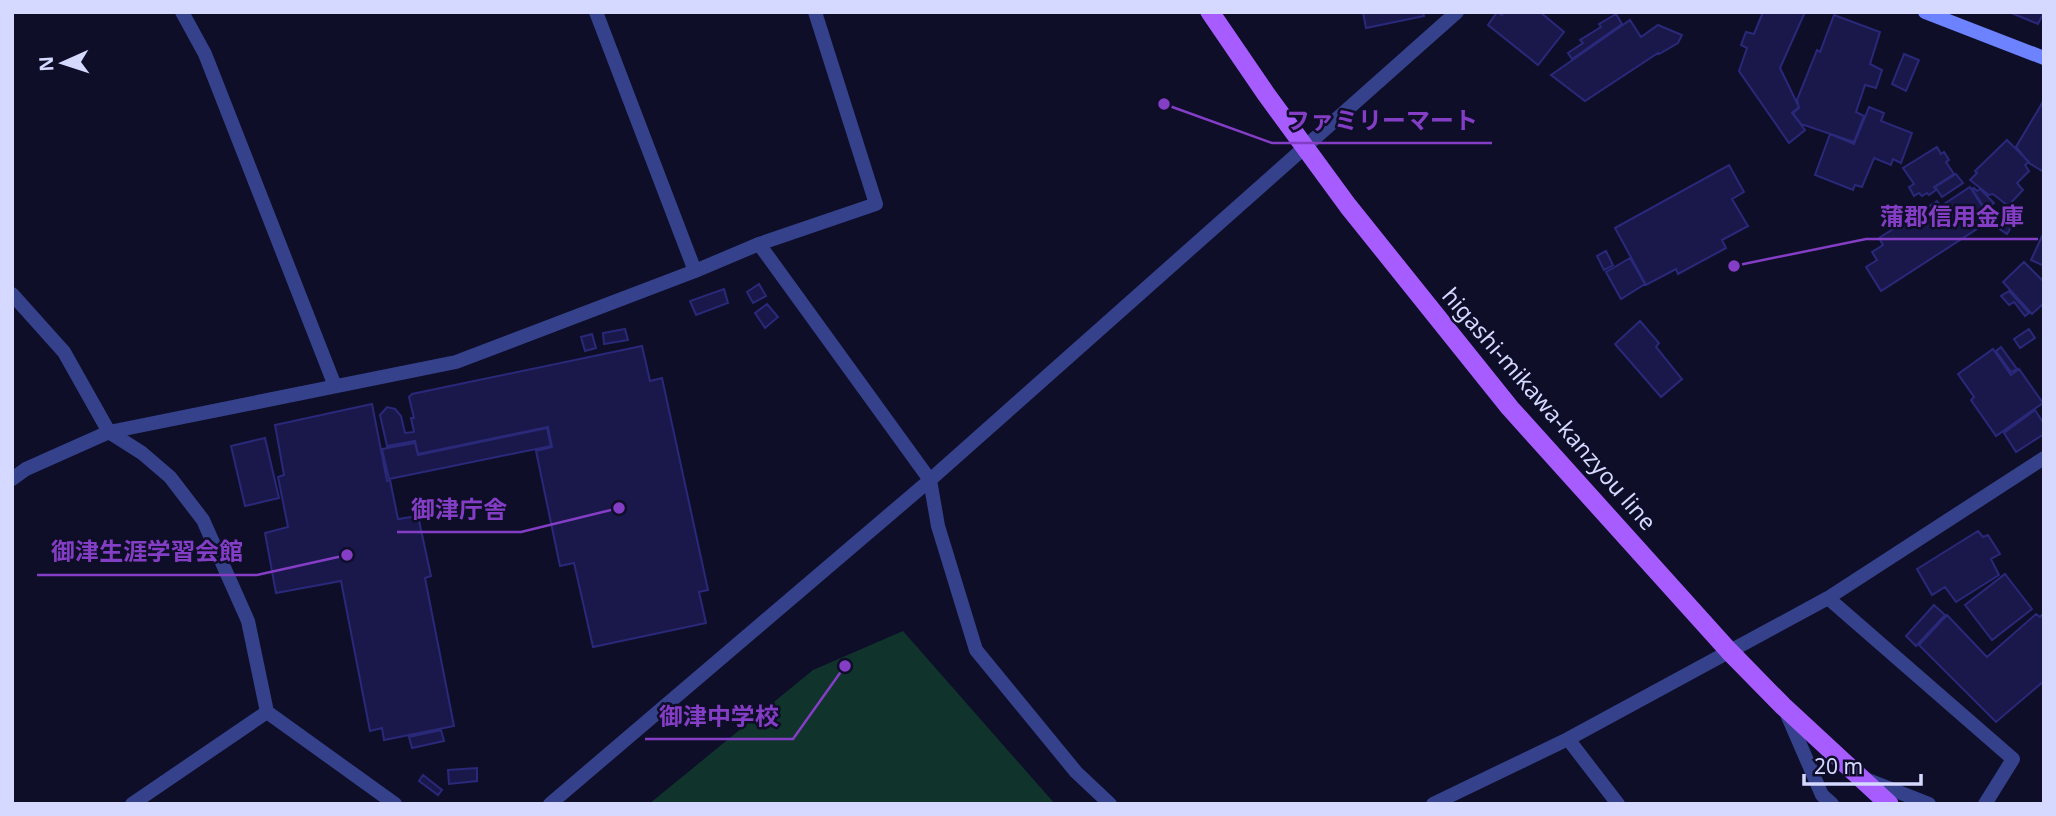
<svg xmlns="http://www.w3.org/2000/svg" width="2056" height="816" viewBox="0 0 2056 816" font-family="'Noto Sans','Noto Sans JP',sans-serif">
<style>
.green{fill:#10332c}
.building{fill:#1a184b;stroke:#2a2879;stroke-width:2}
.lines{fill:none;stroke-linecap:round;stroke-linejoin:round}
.service{stroke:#35418b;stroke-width:14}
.minor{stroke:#35418b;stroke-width:14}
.secondary{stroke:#6c82ff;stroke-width:14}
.primary{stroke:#a65cff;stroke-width:19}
.labels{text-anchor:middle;stroke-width:5;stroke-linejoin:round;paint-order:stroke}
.street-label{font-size:23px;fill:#d5d8ff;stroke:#0e0e29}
.leader{fill:none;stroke:#843dc5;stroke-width:2.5}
.callout-dot{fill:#843dc5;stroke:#0e0e29;stroke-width:2.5}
.callout-label{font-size:24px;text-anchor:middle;font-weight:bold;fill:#843dc5;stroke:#0e0e29;stroke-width:5;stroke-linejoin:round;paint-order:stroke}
</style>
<rect width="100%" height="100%" fill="#0e0e29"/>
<!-- green -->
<path class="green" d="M 903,631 L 1055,804 L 649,804 L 813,670 Z"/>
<!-- building -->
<path class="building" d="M 1363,12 L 1423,12 L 1424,16 L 1366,28 Z
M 1497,12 L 1502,15 L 1504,12 L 1540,12 L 1564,32 L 1538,65 L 1488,25 Z
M 1763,12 L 1805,12 L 1780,68 L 1799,107 L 1792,113 L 1805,130 L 1789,143 L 1739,71 L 1747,48 L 1741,45 L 1746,32 L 1754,34 Z
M 2009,12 L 2044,12 L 2038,24 Z
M 1616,14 L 1622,24 L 1572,59 L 1568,53 L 1583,43 L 1580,40 L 1601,27 L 1599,24 Z
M 1834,15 L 1880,32 L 1870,64 L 1882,70 L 1876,88 L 1865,85 L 1856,112 L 1864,116 L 1854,142 L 1801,124 L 1793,113 L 1799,108 L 1797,100 L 1817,50 L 1820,52 Z
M 1630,20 L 1641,37 L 1658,25 L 1682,35 L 1678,43 L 1659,54 L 1658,53 L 1585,101 L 1551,75 Z
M 1904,54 L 1919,60 L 1906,91 L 1892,84 Z
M 2044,100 L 2044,172 L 2029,163 L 2016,147 Z
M 1869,107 L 1884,113 L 1881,121 L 1912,133 L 1901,163 L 1893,159 L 1891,165 L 1874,158 L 1862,187 L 1855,185 L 1853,190 L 1815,175 L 1830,134 L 1854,144 Z
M 2007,140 L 2029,162 L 2025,165 L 2029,171 L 2017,183 L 2023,190 L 2008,206 L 1993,194 L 1989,195 L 1970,180 L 1977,173 L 1975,171 Z
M 1937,147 L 1941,154 L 1944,152 L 1949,160 L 1946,162 L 1954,174 L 1934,187 L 1936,190 L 1929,195 L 1927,193 L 1922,196 L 1919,193 L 1914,196 L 1909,187 L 1914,184 L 1903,168 Z
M 1729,165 L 1744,192 L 1732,199 L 1748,226 L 1722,240 L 1726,248 L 1678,274 L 1676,269 L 1646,285 L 1615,228 Z
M 1956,174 L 1963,183 L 1942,197 L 1935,187 Z
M 1970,187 L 1991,220 L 1881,291 L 1866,267 L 1877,260 L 1872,252 L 1883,245 L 1879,238 L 1907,220 L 1906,217 L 1920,208 L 1922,211 L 1937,201 L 1941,206 Z
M 1974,188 L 1977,191 L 1980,189 L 1994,203 L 1986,210 L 1972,189 Z
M 2007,214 L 2016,219 L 2007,234 L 1998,228 Z
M 2044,232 L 2044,266 L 2031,260 Z
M 1606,251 L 1613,265 L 1604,270 L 1597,256 Z
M 1630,258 L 1645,284 L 1621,299 L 1606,272 Z
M 2024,262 L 2044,282 L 2044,303 L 2032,314 L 2003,282 Z
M 759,284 L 766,296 L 753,303 L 747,292 Z
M 724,289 L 728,303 L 696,315 L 690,301 Z
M 2009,291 L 2029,313 L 2025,316 L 2014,302 L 2009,305 L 2001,296 Z
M 767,304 L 778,317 L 765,328 L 755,313 Z
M 1640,321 L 1659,343 L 1656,347 L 1682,379 L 1661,397 L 1615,344 Z
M 625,329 L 628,340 L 604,344 L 603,333 Z
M 2029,329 L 2035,338 L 2020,348 L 2014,339 Z
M 592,334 L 596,348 L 585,351 L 581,337 Z
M 642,346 L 650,381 L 662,378 L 708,590 L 699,592 L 706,623 L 593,647 L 574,563 L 560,566 L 536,451 L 552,447 L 548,427 L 418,454 L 415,441 L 387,446 L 380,415 L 387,407 L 395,409 L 401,416 L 405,433 L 414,432 L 411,418 L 414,418 L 409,397 L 412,394 Z
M 2001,347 L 2017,369 L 2011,372 L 1996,351 Z
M 1993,349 L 2011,375 L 2019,369 L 2043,403 L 1996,436 L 1971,400 L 1974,397 L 1958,374 Z
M 372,404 L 387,481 L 390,480 L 398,519 L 418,516 L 431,576 L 425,578 L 454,726 L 384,740 L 382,728 L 370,731 L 341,581 L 276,593 L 265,533 L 288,527 L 278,477 L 284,475 L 275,425 Z
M 2035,410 L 2044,424 L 2044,434 L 2016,452 L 2004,433 Z
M 547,428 L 551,446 L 389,479 L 382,449 L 415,443 L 418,455 Z
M 265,438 L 279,498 L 245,506 L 231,446 Z
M 1978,531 L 1983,537 L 1988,535 L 2000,554 L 1991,559 L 1999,575 L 1956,602 L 1945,587 L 1932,595 L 1917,569 Z
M 2005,574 L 2032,609 L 1992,640 L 1965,605 Z
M 1934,605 L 1945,615 L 1916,646 L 1906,636 Z
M 2044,613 L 2044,681 L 1996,722 L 1919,645 L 1947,615 L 1987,657 L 2036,614 L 2040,617 Z
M 441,730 L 444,741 L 412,748 L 409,737 Z
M 477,768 L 477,781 L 449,784 L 448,770 Z
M 423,775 L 442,790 L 438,795 L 419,781 Z"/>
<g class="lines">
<!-- service -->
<path class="service" d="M 596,12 L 695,271
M 759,244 L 876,204 L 815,12"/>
<!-- minor -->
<path class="minor" d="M 182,12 L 205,54 L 335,386
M 12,294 L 64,352 L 109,432 L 142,453 L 170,477 L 203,520 L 248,621 L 267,712 L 395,804
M 12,479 L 26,469 L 109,432 L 456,362 L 695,271 L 759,244 L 930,480 L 938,526 L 976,650 L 1076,772 L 1110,804
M 1828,598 L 2013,759 L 1985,804
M 1786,712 L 1822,795 L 1832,804
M 1568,739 L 1618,804
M 1868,780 L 1929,804
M 132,804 L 267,712
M 550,804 L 930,480 L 1457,12
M 1433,804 L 1568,739 L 1828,598 L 2044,458"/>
<!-- secondary -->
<path class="secondary" d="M 1925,12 L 2044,58"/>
<!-- primary -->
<path class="primary" d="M 1210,12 L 1266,94 L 1348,206 L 1510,408 L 1729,651 L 1783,706 L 1889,804"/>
</g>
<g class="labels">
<!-- street labels -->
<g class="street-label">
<text transform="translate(1549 409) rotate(49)" y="8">higashi-mikawa-kanzyou line</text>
</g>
</g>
<!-- callouts -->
<path class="leader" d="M1164 104L1272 143H1492M1734 266L1866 239H2038M619 508L521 532H397M347 555L257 575H37M845 666L793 739H645"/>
<g class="callout-dot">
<circle cx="1164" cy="104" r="7"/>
<circle cx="1734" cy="266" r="7"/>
<circle cx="619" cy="508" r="7"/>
<circle cx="347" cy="555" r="7"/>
<circle cx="845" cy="666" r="7"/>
</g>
<g class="callout-label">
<text x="1382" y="129">ファミリーマート</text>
<text x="1952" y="225">蒲郡信用金庫</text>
<text x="459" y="518">御津庁舎</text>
<text x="147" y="560">御津生涯学習会館</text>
<text x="719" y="725">御津中学校</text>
</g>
<!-- border -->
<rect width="2056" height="816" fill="none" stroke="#d5d8ff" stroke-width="28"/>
<!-- north arrow -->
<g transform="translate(63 63) rotate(267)" stroke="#0e0e29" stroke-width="5" paint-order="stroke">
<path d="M0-5L12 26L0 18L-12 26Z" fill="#d5d8ff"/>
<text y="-10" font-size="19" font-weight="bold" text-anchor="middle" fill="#d5d8ff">N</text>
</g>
<!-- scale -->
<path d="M1804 774v10h117v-10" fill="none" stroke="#d5d8ff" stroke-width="3.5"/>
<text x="1814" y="774" font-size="21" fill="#d5d8ff" stroke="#0e0e29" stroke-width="5" paint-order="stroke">20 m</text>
</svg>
